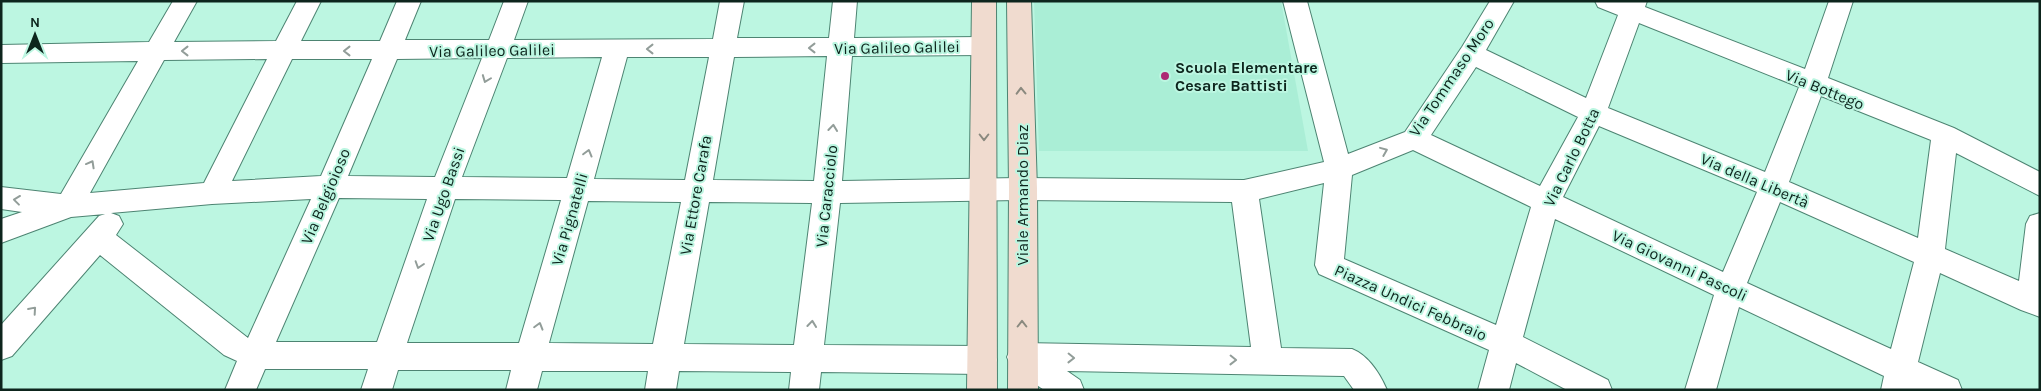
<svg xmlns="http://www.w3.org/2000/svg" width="2041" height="391" viewBox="0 0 2041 391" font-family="Karla,sans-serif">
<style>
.built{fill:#aaeed6}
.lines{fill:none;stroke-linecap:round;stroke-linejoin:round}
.street-casing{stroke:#4d8472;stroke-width:2}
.secondary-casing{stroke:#4d8472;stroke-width:2}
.street{fill:#fff;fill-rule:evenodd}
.secondary{fill:#f0dbcf;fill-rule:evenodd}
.oneway{stroke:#929d99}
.oneway2{stroke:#8a897f}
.poi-dot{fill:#ad2a74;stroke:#bcf6e1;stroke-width:2}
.labels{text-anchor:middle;stroke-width:4;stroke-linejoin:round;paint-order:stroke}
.street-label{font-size:16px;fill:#0d251d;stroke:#bcf6e1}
.poi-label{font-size:16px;font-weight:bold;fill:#0d251d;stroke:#bcf6e1;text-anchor:start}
</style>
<rect width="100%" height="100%" fill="#bcf6e1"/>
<!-- built -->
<path class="built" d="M 1034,1 L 1281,1 L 1308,151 L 1039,151 Z"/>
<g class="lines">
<defs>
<path id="street" d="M 173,1 L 197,1 L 174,42 L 276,41 L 297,1 L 321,1 L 301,41 L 380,41 L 397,1 L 421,1 L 405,40 L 489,40 L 504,1 L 528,1 L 514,40 L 713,39 L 720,1 L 744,1 L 737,38 L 829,38 L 833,1 L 857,1 L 854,38 L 984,37 L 993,40 L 996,46 L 993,52 L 984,55 L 852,56 L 842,181 L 1023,178 L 1244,180 L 1324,162 L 1283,1 L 1307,1 L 1348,154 L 1405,132 L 1462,47 L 1490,1 L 1514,1 L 1486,50 L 1586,98 L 1618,15 L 1598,7 L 1595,1 L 1647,1 L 1645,7 L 1805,69 L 1829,1 L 1853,1 L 1828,78 L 1954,128 L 2040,172 L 2040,196 L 1956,153 L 1945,249 L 2019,281 L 2026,224 L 2030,216 L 2040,213 L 2040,317 L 2021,310 L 1940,273 L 1918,362 L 1958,380 L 1962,390 L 1881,390 L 1884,376 L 1739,307 L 1716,390 L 1685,390 L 1714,295 L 1555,219 L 1523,337 L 1608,380 L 1612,390 L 1567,390 L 1516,363 L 1509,390 L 1478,390 L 1489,350 L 1319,274 L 1315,265 L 1324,183 L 1259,199 L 1281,348 L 1352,349 C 1369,356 1380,374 1387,390 L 1354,390 L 1344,376 L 1067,371 L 1080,380 L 1084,390 L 1044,390 L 1011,367 L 1007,357 L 1011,347 L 1022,343 L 1251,347 L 1232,202 L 1023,200 L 840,203 L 824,345 L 982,346 L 993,350 L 997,360 L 993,370 L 982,374 L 821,372 L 819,390 L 789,390 L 791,372 L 679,371 L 676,390 L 645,390 L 648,371 L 542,371 L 537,390 L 506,390 L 511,370 L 398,370 L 392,390 L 361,390 L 368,369 L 265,369 L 256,390 L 225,390 L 237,361 L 224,355 L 100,255 L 12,356 L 1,360 L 1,325 L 99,216 L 105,214 L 71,217 L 1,243 L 1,219 L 22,212 L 1,209 L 1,187 L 61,194 L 138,61 L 1,63 L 1,45 L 149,42 ZM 1639,23 L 1799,87 L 1765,172 L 1608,108 ZM 827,56 L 814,181 L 713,180 L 734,57 ZM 602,57 L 567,178 L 462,177 L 507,58 ZM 627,57 L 709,57 L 685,180 L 594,179 ZM 482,58 L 435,177 L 348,176 L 397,59 ZM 267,59 L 204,183 L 90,193 L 164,60 ZM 292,59 L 372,59 L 321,176 L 232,181 ZM 1476,67 L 1578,117 L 1540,186 L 1431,135 ZM 1821,96 L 1931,140 L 1918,238 L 1789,182 ZM 1599,126 L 1757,192 L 1723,272 L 1563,197 ZM 1413,150 L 1531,207 L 1496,325 L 1344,259 L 1352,175 ZM 339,198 L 427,199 L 377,342 L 276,342 ZM 311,199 L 248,338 L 116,235 L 123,224 L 119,216 L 111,213 L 212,204 ZM 455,199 L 561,200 L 519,343 L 407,343 ZM 588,201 L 681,202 L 653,344 L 549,343 ZM 709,202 L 812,203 L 794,345 L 684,344 ZM 1780,202 L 1914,262 L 1891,349 L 1747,283 Z"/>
<path id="secondary" d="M 972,1 L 996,1 L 997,390 L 967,390 Z
M 1007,1 L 1031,1 L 1037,189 L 1038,390 L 1008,390 L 1009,189 Z"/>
</defs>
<!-- street casing -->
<use href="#street" class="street-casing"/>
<!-- secondary casing -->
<use href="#secondary" class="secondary-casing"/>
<!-- street -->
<use href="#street" class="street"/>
<!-- secondary -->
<use href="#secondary" class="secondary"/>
</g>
<!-- one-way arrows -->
<defs><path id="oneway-chevron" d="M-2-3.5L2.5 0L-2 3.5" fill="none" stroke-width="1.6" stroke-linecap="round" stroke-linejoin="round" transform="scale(1.25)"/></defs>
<g class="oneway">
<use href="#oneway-chevron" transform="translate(812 48) rotate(180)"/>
<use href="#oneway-chevron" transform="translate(650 49) rotate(180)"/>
<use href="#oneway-chevron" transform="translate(185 51) rotate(180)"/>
<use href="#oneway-chevron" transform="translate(347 51) rotate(-180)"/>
<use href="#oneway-chevron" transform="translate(486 79) rotate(111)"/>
<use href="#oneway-chevron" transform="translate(833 128) rotate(-84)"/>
<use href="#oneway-chevron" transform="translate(1384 151) rotate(-22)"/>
<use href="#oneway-chevron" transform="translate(588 153) rotate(-75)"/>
<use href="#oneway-chevron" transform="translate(91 164) rotate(-61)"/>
<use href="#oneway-chevron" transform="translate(17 200) rotate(-173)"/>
<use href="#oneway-chevron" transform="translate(419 265) rotate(108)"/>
<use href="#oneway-chevron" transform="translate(33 310) rotate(-49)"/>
<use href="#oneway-chevron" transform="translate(812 324) rotate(-84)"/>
<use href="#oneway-chevron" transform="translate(539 326) rotate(-74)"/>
<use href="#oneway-chevron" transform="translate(1071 358) rotate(1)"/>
<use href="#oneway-chevron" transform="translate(1233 360) rotate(1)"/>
</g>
<g class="oneway2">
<use href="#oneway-chevron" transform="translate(1021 91) rotate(-91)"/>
<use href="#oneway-chevron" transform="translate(984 137) rotate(90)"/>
<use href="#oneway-chevron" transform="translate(1022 324) rotate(-90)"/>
</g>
<!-- markers -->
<circle class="poi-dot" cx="1165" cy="76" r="5"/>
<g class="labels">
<!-- street labels -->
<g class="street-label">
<text transform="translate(897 47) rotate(-1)" y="6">Via Galileo Galilei</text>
<text transform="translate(492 50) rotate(-1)" y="6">Via Galileo Galilei</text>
<text transform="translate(1451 77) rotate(-56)" y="6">Via Tommaso Moro</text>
<text transform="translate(1825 89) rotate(22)" y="6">Via Bottego</text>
<text transform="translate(1571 157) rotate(-64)" y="6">Via Carlo Botta</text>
<text transform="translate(1755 180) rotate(23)" y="6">Via della Libertà</text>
<text transform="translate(443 194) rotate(-71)" y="6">Via Ugo Bassi</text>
<text transform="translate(695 195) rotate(-80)" y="6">Via Ettore Carafa</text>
<text transform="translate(1022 195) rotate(-90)" y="6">Viale Armando Diaz</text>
<text transform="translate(325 196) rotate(-67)" y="6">Via Belgioioso</text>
<text transform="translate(826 196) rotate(-84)" y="6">Via Caracciolo</text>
<text transform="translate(569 219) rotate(-74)" y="6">Via Pignatelli</text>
<text transform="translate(1680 265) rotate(25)" y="6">Via Giovanni Pascoli</text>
<text transform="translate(1411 302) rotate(24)" y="6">Piazza Undici Febbraio</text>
</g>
<!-- poi labels -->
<g class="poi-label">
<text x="1175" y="73">Scuola Elementare<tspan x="1175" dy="18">Cesare Battisti</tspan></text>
</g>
</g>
<!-- border -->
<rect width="2041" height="391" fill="none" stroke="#0d251d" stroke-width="5"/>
<!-- north arrow -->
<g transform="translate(35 35)" stroke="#bcf6e1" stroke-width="4" paint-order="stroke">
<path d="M0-4L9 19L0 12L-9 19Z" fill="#0d251d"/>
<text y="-8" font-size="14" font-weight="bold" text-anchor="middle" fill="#0d251d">N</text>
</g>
</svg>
